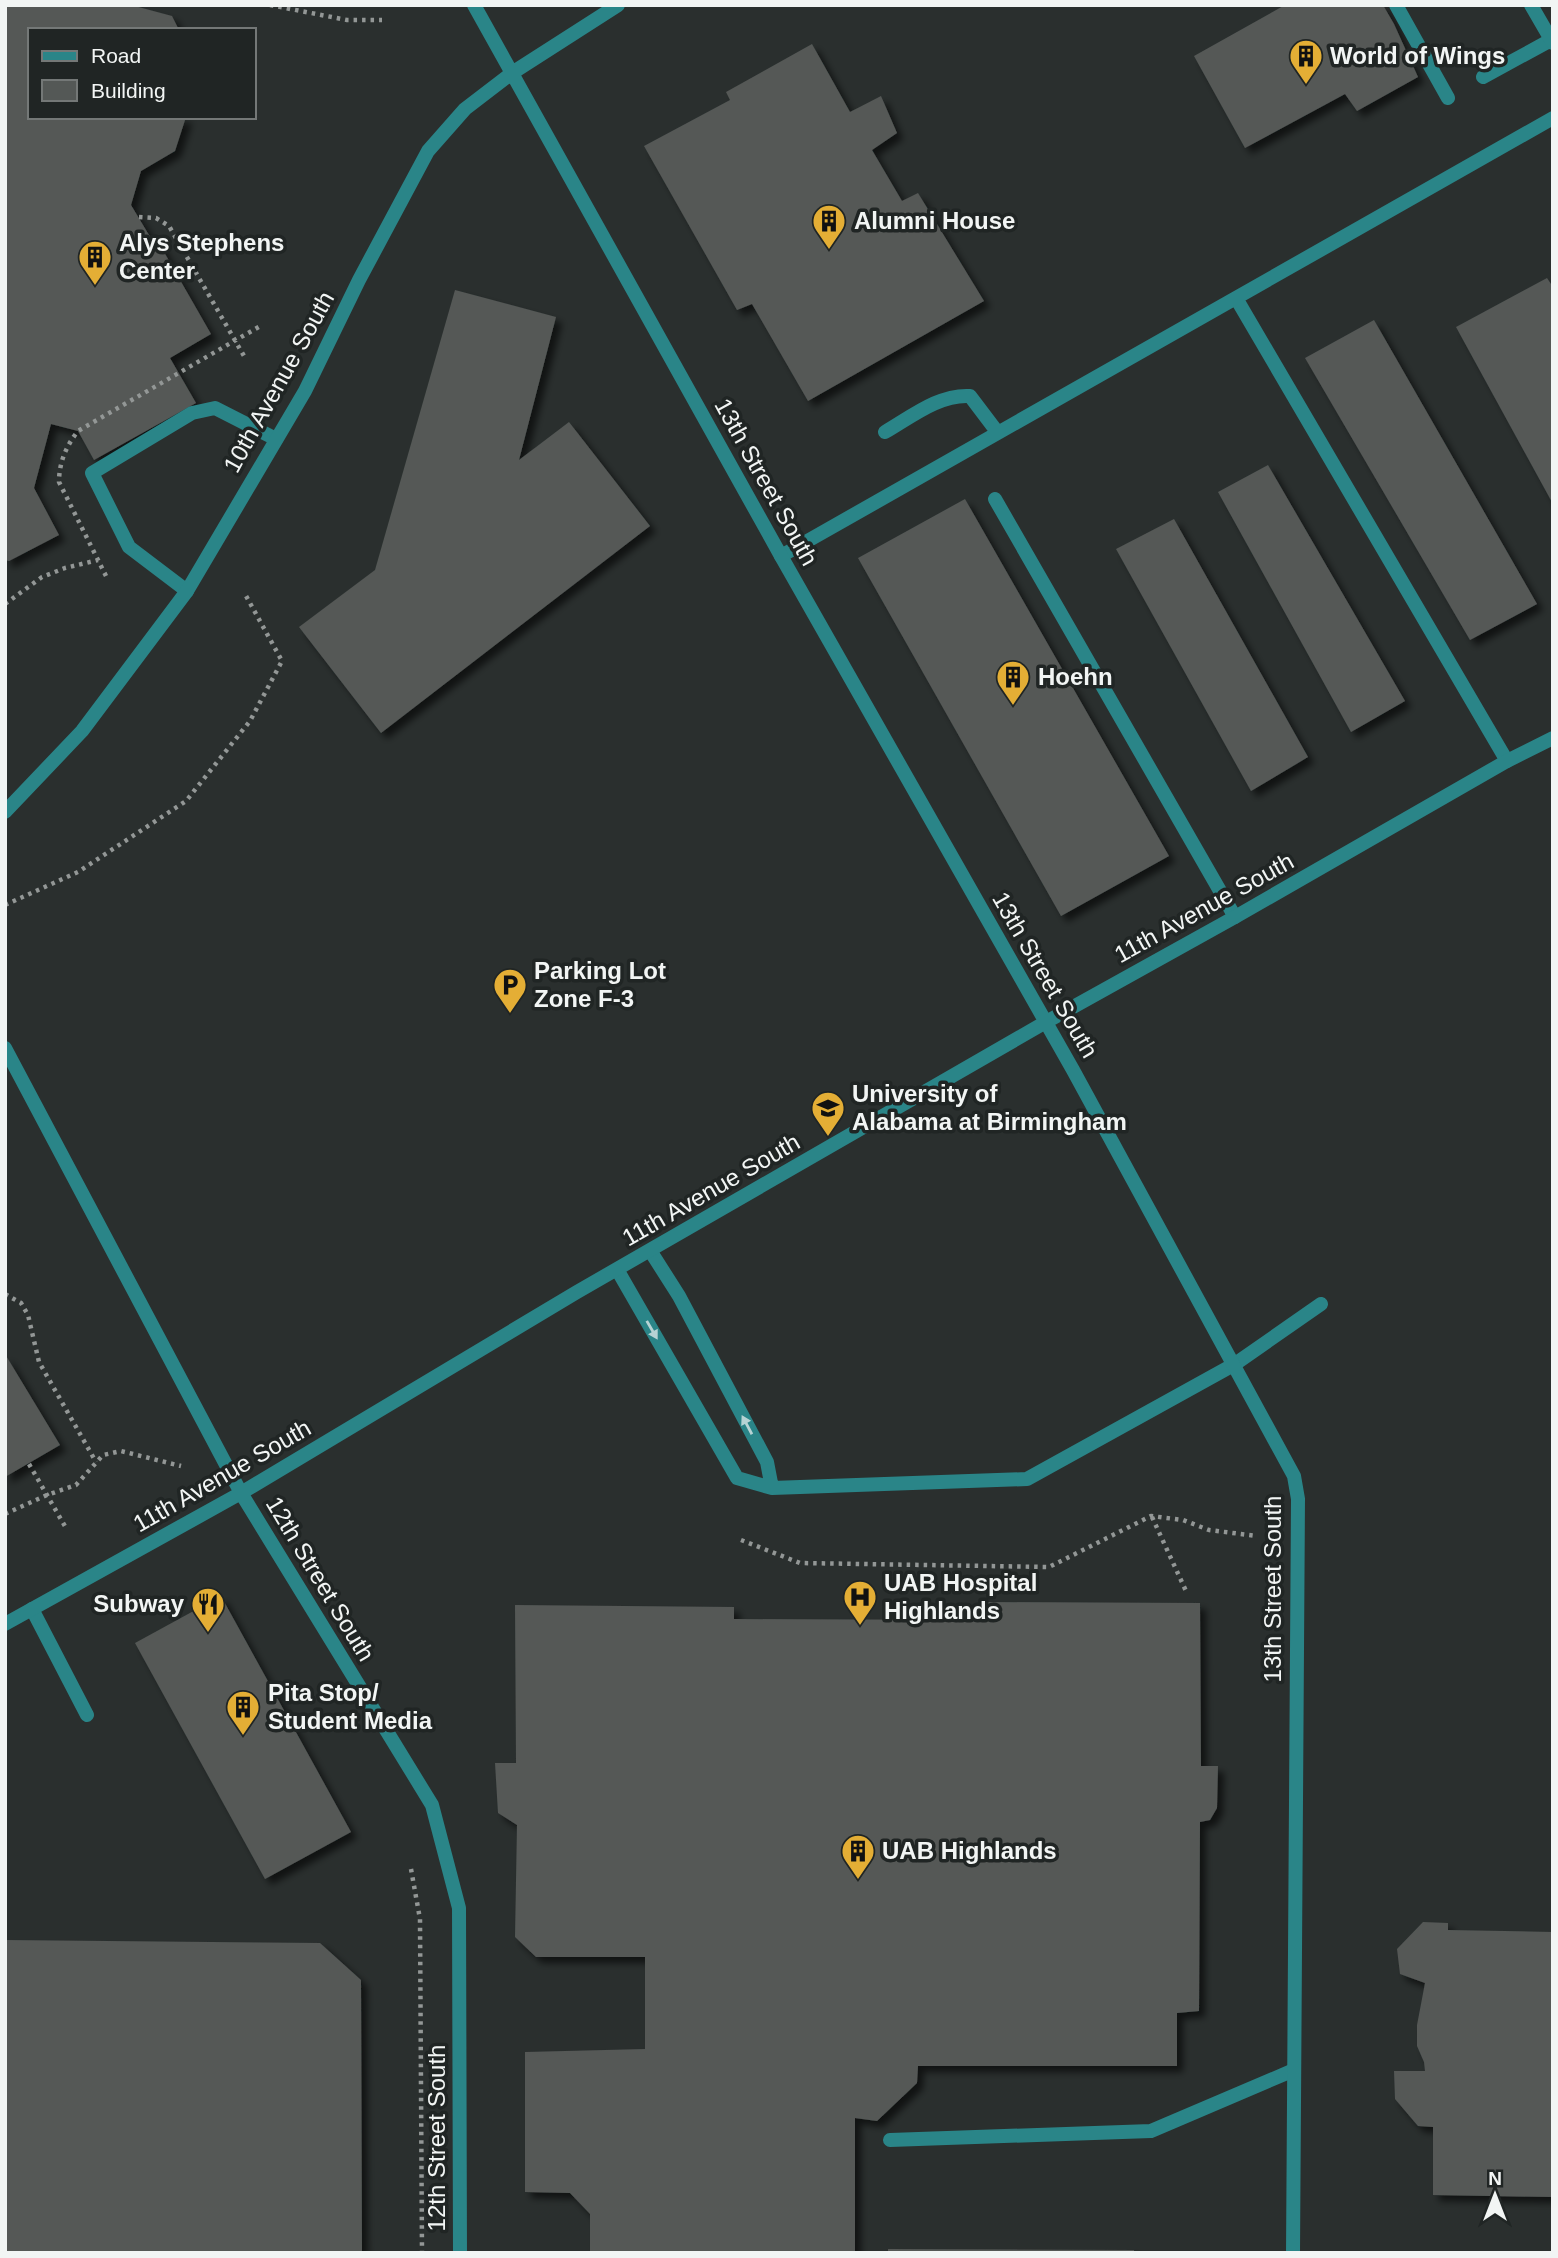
<svg xmlns="http://www.w3.org/2000/svg" width="1558" height="2258" viewBox="0 0 1558 2258" font-family="Helvetica,sans-serif">
<style>
.building{fill:#545856;filter:url(#shadow)}
.lines{fill:none;stroke-linecap:round;stroke-linejoin:round}
.path{stroke:#939796;stroke-width:4.5;stroke-dasharray:3.5 5;stroke-linecap:butt}
.service{stroke:#2a8588;stroke-width:14}
.tertiary{stroke:#2a8588;stroke-width:14}
.oneway{fill:#b6d3d4}
.labels{text-anchor:middle;stroke-width:7;stroke-linejoin:round;paint-order:stroke}
.poi-label{font-size:24px;font-weight:bold;fill:#f2f5f4;stroke:#202524;text-anchor:start}
.street-label{font-size:24px;fill:#f2f5f4;stroke:#202524}
</style>
<defs>
<filter id="shadow"><feDropShadow dx="6" dy="6" stdDeviation="3.5" flood-color="#0009"/></filter>
</defs>
<rect width="100%" height="100%" fill="#2a2f2e"/>
<!-- building -->
<path class="building" d="M 5,5 L 131,5 L 172,16 L 179,30 L 30,30 L 30,117 L 186,117 L 175,151 L 141,171 L 131,205 L 152,240 L 156,238 L 211,334 L 170,358 L 196,403 L 94,460 L 78,431 L 51,424 L 34,488 L 59,535 L 9,561 L 5,560 Z
M 1285,5 L 1383,5 L 1394,24 L 1418,77 L 1357,111 L 1345,94 L 1245,148 L 1194,56 Z
M 812,44 L 850,112 L 881,96 L 897,133 L 872,150 L 902,201 L 918,193 L 984,301 L 808,401 L 752,304 L 737,310 L 644,146 L 730,100 L 726,92 Z
M 1547,278 L 1553,287 L 1553,504 L 1456,327 Z
M 455,290 L 556,317 L 519,460 L 569,422 L 650,526 L 381,733 L 299,627 L 375,570 Z
M 1374,320 L 1537,604 L 1470,640 L 1305,358 Z
M 1268,465 L 1405,701 L 1351,732 L 1218,492 Z
M 965,499 L 1169,856 L 1061,916 L 858,558 Z
M 1174,519 L 1308,757 L 1251,791 L 1116,549 Z
M 5,1354 L 60,1445 L 5,1477 Z
M 221,1596 L 351,1832 L 265,1879 L 135,1643 Z
M 983,1602 L 1200,1603 L 1201,1766 L 1218,1766 L 1217,1808 L 1210,1820 L 1200,1822 L 1199,2011 L 1177,2013 L 1177,2066 L 918,2066 L 917,2083 L 877,2121 L 855,2118 L 855,2253 L 590,2253 L 590,2214 L 570,2193 L 525,2192 L 525,2052 L 645,2049 L 645,1957 L 536,1957 L 515,1937 L 517,1825 L 498,1813 L 495,1763 L 516,1763 L 515,1605 L 734,1607 L 734,1619 L 982,1620 Z
M 1423,1922 L 1448,1923 L 1448,1930 L 1553,1932 L 1553,2197 L 1433,2195 L 1433,2127 L 1418,2126 L 1395,2099 L 1394,2071 L 1425,2071 L 1424,2062 L 1417,2046 L 1417,2025 L 1425,1983 L 1400,1974 L 1397,1949 Z
M 5,1940 L 320,1943 L 361,1980 L 362,2253 L 5,2253 Z
M 888,2249 L 1134,2250 L 1134,2253 L 888,2253 Z"/>
<g class="lines">
<!-- path -->
<path class="path" d="M 270,5 L 347,20 L 382,20
M 139,217 L 156,218 L 169,226 L 244,356
M 106,576 L 59,482 C 59,463 66,446 78,431 L 262,325
M 5,604 L 42,577 L 65,568 L 98,560
M 5,905 L 78,872 L 186,801 L 250,721 L 282,661 L 245,594
M 5,1294 L 21,1303 L 28,1315 L 39,1362 L 96,1462
M 29,1464 L 66,1528
M 5,1514 L 47,1495 L 76,1485 L 103,1455 L 121,1451 L 181,1466
M 1152,1517 L 1186,1591
M 741,1540 L 800,1563 L 1049,1567 L 1151,1516 L 1183,1520 L 1209,1530 L 1257,1536
M 411,1869 L 420,1919 L 422,2253"/>
<!-- service -->
<path class="service" d="M 1396,5 L 1448,98
M 1483,77 L 1551,40
M 1236,298 L 1507,761
M 885,432 C 911,417 939,394 970,396 L 998,433
M 995,499 L 1235,917
M 781,556 L 1553,118
M 187,591 L 129,547 L 92,473 L 192,413 L 215,408 L 276,439
M 651,1252 L 679,1296 L 767,1462 L 772,1488
M 618,1271 L 737,1478 L 772,1488 L 1027,1479 L 1235,1364 L 1321,1304
M 32,1609 L 87,1715
M 890,2140 L 1151,2131 L 1294,2070"/>
<!-- tertiary -->
<path class="tertiary" d="M 474,5 L 781,556 L 1073,1070 L 1294,1476 L 1298,1499 L 1293,2253
M 1531,5 L 1553,43
M 5,812 L 82,731 L 187,591 L 305,391 L 359,280 L 428,151 L 465,109 L 512,73 L 618,5
M 5,1048 L 241,1493 L 432,1805 L 459,1908 L 460,2253
M 5,1624 L 241,1493 L 577,1292 L 1046,1022 L 1235,917 L 1507,761 L 1553,738"/>
</g>
<!-- one-way arrows -->
<defs><path id="oneway-solid" d="M-6-.8H1V-3.2L6.5 0L1 3.2V.8H-6Z" transform="scale(1.75)"/></defs>
<g class="oneway">
<use href="#oneway-solid" transform="translate(652 1330) rotate(60)"/>
<use href="#oneway-solid" transform="translate(747 1425) rotate(-118)"/>
</g>
<!-- icons -->
<defs>
<symbol id="building-pin" viewBox="-11 -11 22 30"><path d="M0 17L-7.5 6A9.5 9.5 0 1 1 7.5 6Z" fill="#e4ae35" stroke="#202524"/><path d="M-4-6H4V6H1V3H-1V6H-4ZM-2.5-4.3h1.7v1.8h-1.7ZM.8-4.3h1.7v1.8H.8ZM-2.5-1h1.7V.8h-1.7ZM.8-1h1.7V.8H.8Z" fill="#111"/></symbol>
<symbol id="parking-pin" viewBox="-11 -11 22 30"><path d="M0 17L-7.5 6A9.5 9.5 0 1 1 7.5 6Z" fill="#e4ae35" stroke="#202524"/><path d="M-3.5-5.5H1a3.5 3.5 0 0 1 0 7H-1V5.5H-3.5ZM-1-3.4V-.6H.8a1.4 1.4 0 0 0 0-2.8Z" fill="#111"/></symbol>
<symbol id="university-pin" viewBox="-11 -11 22 30"><path d="M0 17L-7.5 6A9.5 9.5 0 1 1 7.5 6Z" fill="#e4ae35" stroke="#202524"/><path d="M0-5L7-2L0 1L-7-2ZM-4 1L0 2.5L4 1V4Q0 6-4 4Z" fill="#111"/></symbol>
<symbol id="hospital-pin" viewBox="-11 -11 22 30"><path d="M0 17L-7.5 6A9.5 9.5 0 1 1 7.5 6Z" fill="#e4ae35" stroke="#202524"/><path d="M-5-5h3v3.5h4V-5h3V5h-3V1.5h-4V5h-3Z" fill="#111"/></symbol>
<symbol id="restaurant-pin" viewBox="-11 -11 22 30"><path d="M0 17L-7.5 6A9.5 9.5 0 1 1 7.5 6Z" fill="#e4ae35" stroke="#202524"/><path d="M-5-6h1v4h1v-4h1v4h1v-4h1v5L-1.5 .5V6h-2V.5L-5-1ZM5-6V6H3V1.5H1.5Q1.5-4 5-6Z" fill="#111"/></symbol>
</defs>
<g fill-rule="evenodd">
<use href="#building-pin" x="1287" y="37" width="38" height="52"/>
<use href="#building-pin" x="810" y="202" width="38" height="52"/>
<use href="#building-pin" x="76" y="238" width="38" height="52"/>
<use href="#building-pin" x="994" y="658" width="38" height="52"/>
<use href="#parking-pin" x="491" y="966" width="38" height="52"/>
<use href="#university-pin" x="809" y="1089" width="38" height="52"/>
<use href="#hospital-pin" x="841" y="1578" width="38" height="52"/>
<use href="#restaurant-pin" x="189" y="1585" width="38" height="52"/>
<use href="#building-pin" x="224" y="1688" width="38" height="52"/>
<use href="#building-pin" x="839" y="1832" width="38" height="52"/>
</g>
<g class="labels">
<!-- poi labels -->
<g class="poi-label">
<text x="1330" y="64">World of Wings</text>
<text x="854" y="229">Alumni House</text>
<text x="119" y="251">Alys Stephens<tspan x="119" dy="28">Center</tspan></text>
<text x="1038" y="685">Hoehn</text>
<text x="534" y="979">Parking Lot<tspan x="534" dy="28">Zone F-3</tspan></text>
<text x="852" y="1102">University of<tspan x="852" dy="28">Alabama at Birmingham</tspan></text>
<text x="884" y="1591">UAB Hospital<tspan x="884" dy="28">Highlands</tspan></text>
<text x="184" y="1612" text-anchor="end">Subway</text>
<text x="268" y="1701">Pita Stop/<tspan x="268" dy="28">Student Media</tspan></text>
<text x="882" y="1859">UAB Highlands</text>
</g>
<!-- street labels -->
<g class="street-label">
<text transform="translate(279 382) rotate(-61)" y="8">10th Avenue South</text>
<text transform="translate(766 482) rotate(61)" y="8">13th Street South</text>
<text transform="translate(1204 908) rotate(-29)" y="8">11th Avenue South</text>
<text transform="translate(1045 975) rotate(60)" y="8">13th Street South</text>
<text transform="translate(711 1190) rotate(-30)" y="8">11th Avenue South</text>
<text transform="translate(222 1476) rotate(-30)" y="8">11th Avenue South</text>
<text transform="translate(320 1579) rotate(59)" y="8">12th Street South</text>
<text transform="translate(1273 1589) rotate(-90)" y="8">13th Street South</text>
<text transform="translate(437 2138) rotate(-90)" y="8">12th Street South</text>
</g>
</g>
<!-- border -->
<rect width="1558" height="2258" fill="none" stroke="#f2f5f4" stroke-width="14"/>
<!-- legend -->
<rect x="28" y="28" width="228" height="91" fill="#202524" stroke="#747877" stroke-width="2"/>
<rect x="42" y="51" width="35" height="10" fill="#2a8588" stroke="#747877" stroke-width="2"/>
<text x="91" y="63" font-size="21" fill="#f2f5f4">Road</text>
<rect x="42" y="80" width="35" height="21" fill="#545856" stroke="#747877" stroke-width="2"/>
<text x="91" y="98" font-size="21" fill="#f2f5f4">Building</text>
<!-- north arrow -->
<g transform="translate(1495 2195)" stroke="#202524" stroke-width="5" paint-order="stroke">
<path d="M0-5L12 26L0 18L-12 26Z" fill="#f2f5f4"/>
<text y="-10" font-size="19" font-weight="bold" text-anchor="middle" fill="#f2f5f4">N</text>
</g>
</svg>
